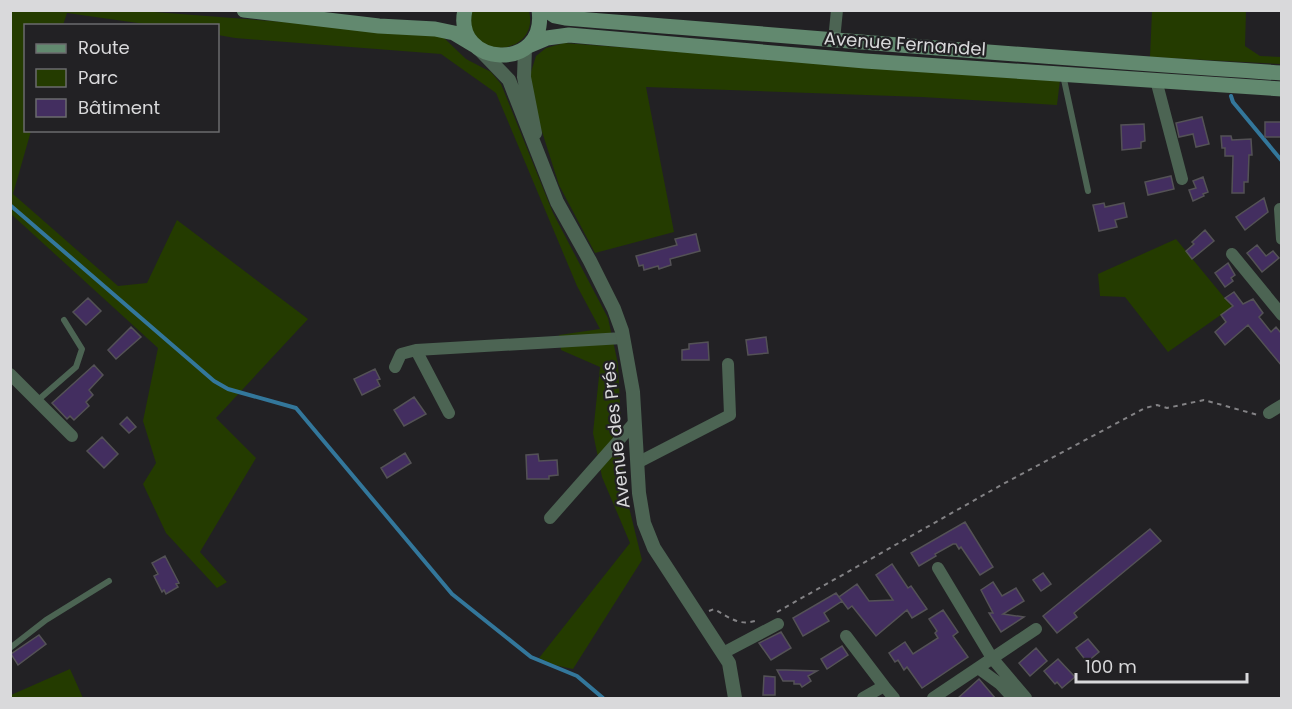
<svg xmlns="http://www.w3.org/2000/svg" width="1292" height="709" viewBox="0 0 1292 709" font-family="Poppins,sans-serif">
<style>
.green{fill:#243b00}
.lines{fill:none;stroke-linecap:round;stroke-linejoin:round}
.stream{stroke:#33779b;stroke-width:4}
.building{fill:#432e60;stroke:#545256;stroke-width:1.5}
.path{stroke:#838285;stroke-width:2;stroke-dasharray:4.5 4.5;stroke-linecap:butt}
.service{stroke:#4c6453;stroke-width:6}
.minor{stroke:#4c6453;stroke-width:12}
.tertiary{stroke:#4c6453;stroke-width:14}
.secondary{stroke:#62896f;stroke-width:15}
.labels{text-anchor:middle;stroke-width:4.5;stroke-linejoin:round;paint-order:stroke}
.street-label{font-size:18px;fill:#d9d9db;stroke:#222124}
</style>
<rect width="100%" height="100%" fill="#222124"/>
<!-- green -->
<path class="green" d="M 10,11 L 141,11 L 428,33 L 443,37 L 466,59 L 491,72 L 501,84 L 553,213 L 608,318 L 618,364 L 624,487 L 642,560 L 573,669 L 554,665 L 539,658 L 630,543 L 602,477 L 593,433 L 600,367 L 561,350 L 559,335 L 600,329 L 577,286 L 496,93 L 441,54 L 235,38 L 218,35 L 218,26 L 152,25 L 67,13 L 63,25 L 26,26 L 26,130 L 31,131 L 13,194 L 118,286 L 147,283 L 177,220 L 308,319 L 216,418 L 256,458 L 200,552 L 227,582 L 217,588 L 166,533 L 143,484 L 156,463 L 143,421 L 158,348 L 11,214 Z
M 471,11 L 529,11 C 539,51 482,60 472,30 C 470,24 472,16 471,11 Z
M 1152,11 L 1246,11 L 1245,46 L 1260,56 L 1281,57 L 1281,64 L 1150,57 Z
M 564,43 L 1060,80 L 1057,105 L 922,97 L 646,87 L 674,232 L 595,253 L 559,185 L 538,119 L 530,75 L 536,56 L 546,48 Z
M 1176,239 L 1232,307 L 1168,352 L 1125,297 L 1100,296 L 1098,274 Z
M 70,669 L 83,698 L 11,698 L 11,695 Z"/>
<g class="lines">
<!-- stream -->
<path class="stream" d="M 1231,96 L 1233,102 L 1282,161
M 10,205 L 214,381 L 228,389 L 296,408 L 452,594 L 531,657 L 577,676 L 603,698"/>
</g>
<!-- building -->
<path class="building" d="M 1202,117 L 1209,144 L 1196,147 L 1193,134 L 1179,137 L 1176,123 Z
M 1265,122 L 1281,122 L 1281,137 L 1265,137 Z
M 1144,124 L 1145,141 L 1141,142 L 1141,148 L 1122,150 L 1121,125 Z
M 1221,136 L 1231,136 L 1232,140 L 1251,139 L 1252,155 L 1249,155 L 1248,182 L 1244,182 L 1244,193 L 1232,193 L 1233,156 L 1225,156 L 1225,148 L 1222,148 Z
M 1171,176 L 1174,189 L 1148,195 L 1145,182 Z
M 1203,177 L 1208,192 L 1203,194 L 1204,196 L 1193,201 L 1189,190 L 1196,188 L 1193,181 Z
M 1264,198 L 1268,212 L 1245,230 L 1236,217 Z
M 1104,203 L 1105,207 L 1124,203 L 1127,217 L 1115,220 L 1117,227 L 1099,231 L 1093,205 Z
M 1205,230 L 1214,241 L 1192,259 L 1186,251 L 1194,244 L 1192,242 Z
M 696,234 L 700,251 L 670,259 L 671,265 L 659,269 L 658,266 L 644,270 L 643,265 L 639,266 L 636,256 L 677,245 L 675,239 Z
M 1257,245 L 1266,256 L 1273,251 L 1279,258 L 1262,272 L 1247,253 Z
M 1228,263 L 1235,275 L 1231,278 L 1233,281 L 1225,287 L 1215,273 Z
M 1234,292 L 1243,304 L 1253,299 L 1263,313 L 1259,317 L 1271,332 L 1276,327 L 1281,333 L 1281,365 L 1248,325 L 1225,345 L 1215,332 L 1226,322 L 1221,315 L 1233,306 L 1225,298 Z
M 88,298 L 101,311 L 86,325 L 73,312 Z
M 131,327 L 141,337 L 116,359 L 108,350 Z
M 766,337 L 768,353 L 748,355 L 746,340 Z
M 708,342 L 709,360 L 682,360 L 682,350 L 689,349 L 689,344 Z
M 94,365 L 103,375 L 89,390 L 93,395 L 86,402 L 89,406 L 74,420 L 70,416 L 67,419 L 52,403 Z
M 375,369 L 380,379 L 377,380 L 380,386 L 362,395 L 354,379 Z
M 414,397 L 426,414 L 404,426 L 394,410 Z
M 127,417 L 136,427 L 129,433 L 120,424 Z
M 102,437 L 118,454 L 104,468 L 87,451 Z
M 405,453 L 411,463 L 387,478 L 381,468 Z
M 538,454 L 539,461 L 557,460 L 558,475 L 549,476 L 549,479 L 527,479 L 526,455 Z
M 965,522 L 993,567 L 980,575 L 961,547 L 959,549 L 956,544 L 953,544 L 935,554 L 936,556 L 919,566 L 911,553 Z
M 1150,529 L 1161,541 L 1074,613 L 1077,617 L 1057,633 L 1043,616 Z
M 165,556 L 179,583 L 176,584 L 178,587 L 166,594 L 164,590 L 162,592 L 154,576 L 158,574 L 152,563 Z
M 892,564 L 908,588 L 911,586 L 927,609 L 912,618 L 907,610 L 876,636 L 852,606 L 848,609 L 839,597 L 857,584 L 869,601 L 893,600 L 876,575 Z
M 1043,573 L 1051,584 L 1041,591 L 1033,580 Z
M 993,582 L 1002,596 L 1016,588 L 1024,601 L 1003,614 L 1024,617 L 1001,632 L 989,613 L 993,613 L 981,590 Z
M 836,593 L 842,601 L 824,613 L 829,621 L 803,636 L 793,618 Z
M 943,610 L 958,632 L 953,636 L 968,657 L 922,688 L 907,667 L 904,670 L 898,660 L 895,662 L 889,653 L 905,642 L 913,654 L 938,638 L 935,633 L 937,631 L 929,619 Z
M 781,632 L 791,648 L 771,660 L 759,643 Z
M 39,635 L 46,644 L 18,665 L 11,654 Z
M 1088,639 L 1099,652 L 1087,662 L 1076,648 Z
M 842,646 L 848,655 L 827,669 L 821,659 Z
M 1036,648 L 1047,661 L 1030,676 L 1019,663 Z
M 1058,659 L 1075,677 L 1062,688 L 1057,682 L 1055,684 L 1044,671 Z
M 777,670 L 786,670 L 817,671 L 808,676 L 811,681 L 802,687 L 800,684 L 794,684 L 794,681 L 783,681 Z
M 764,676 L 775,677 L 775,695 L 763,695 Z
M 979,679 L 996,699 L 957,699 Z"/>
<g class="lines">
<!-- path -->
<path class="path" d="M 709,611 L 714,609 C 729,617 738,626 755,621
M 777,612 L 1003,484 L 1145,408 L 1157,405 L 1167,408 L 1204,400 L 1258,415"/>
<!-- service -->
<path class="service" d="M 1063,75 L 1088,191
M 37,401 L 76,367 L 82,349 L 64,320
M 10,648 L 46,620 L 109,581"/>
<!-- minor -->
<path class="minor" d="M 834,40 L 837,10
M 1156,80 L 1182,179
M 1280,209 L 1282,239
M 1232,254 L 1282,315
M 395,367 L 401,354 L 416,350
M 10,374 L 72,436
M 449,413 L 416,350 L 623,338
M 1269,413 L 1282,405
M 637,463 L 730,415 L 728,364
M 550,518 L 634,423
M 938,568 L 992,658 L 1026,698
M 846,636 L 884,686
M 723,653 L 778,624
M 978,668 L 1000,684 L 1013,698
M 863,698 L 884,686 L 894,698
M 933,698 L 1036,629"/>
<!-- tertiary -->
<path class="tertiary" d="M 477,47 L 509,80 L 557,202 L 590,261 L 614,309 L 622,331 L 633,392 L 639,493 L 644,523 L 654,548 L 729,663 L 735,698
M 525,48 L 524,77 L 535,133"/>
<!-- secondary -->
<path class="secondary" d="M 244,10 L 379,26 L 435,29 L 454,33 L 474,45
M 465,10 C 452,67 548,73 539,10
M 546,10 L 555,16 L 565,18 C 804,37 1043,58 1282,73
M 528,46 L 547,38 L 569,35 L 865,61 L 1282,89"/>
</g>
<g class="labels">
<!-- street labels -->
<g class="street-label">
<text transform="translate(905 44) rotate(4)" y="6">Avenue Fernandel</text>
<text transform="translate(616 435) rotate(-96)" y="6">Avenue des Prés</text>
</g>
</g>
<!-- border -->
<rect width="1292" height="709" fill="none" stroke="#d9d9db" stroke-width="24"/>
<!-- legend -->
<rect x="24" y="24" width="195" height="108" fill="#222124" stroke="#6b6b6d" stroke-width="1.5"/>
<rect x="36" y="44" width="30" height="9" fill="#62896f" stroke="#6b6b6d" stroke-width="1.5"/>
<text x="78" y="54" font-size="18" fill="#d9d9db">Route</text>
<rect x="36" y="69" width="30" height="18" fill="#243b00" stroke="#6b6b6d" stroke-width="1.5"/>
<text x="78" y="84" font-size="18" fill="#d9d9db">Parc</text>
<rect x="36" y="99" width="30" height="18" fill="#432e60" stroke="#6b6b6d" stroke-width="1.5"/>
<text x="78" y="114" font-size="18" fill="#d9d9db">Bâtiment</text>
<!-- scale -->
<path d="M1076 673v9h171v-9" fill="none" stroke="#d9d9db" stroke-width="3"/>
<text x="1085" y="673" font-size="18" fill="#d9d9db" stroke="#222124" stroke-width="4.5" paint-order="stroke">100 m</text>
</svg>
